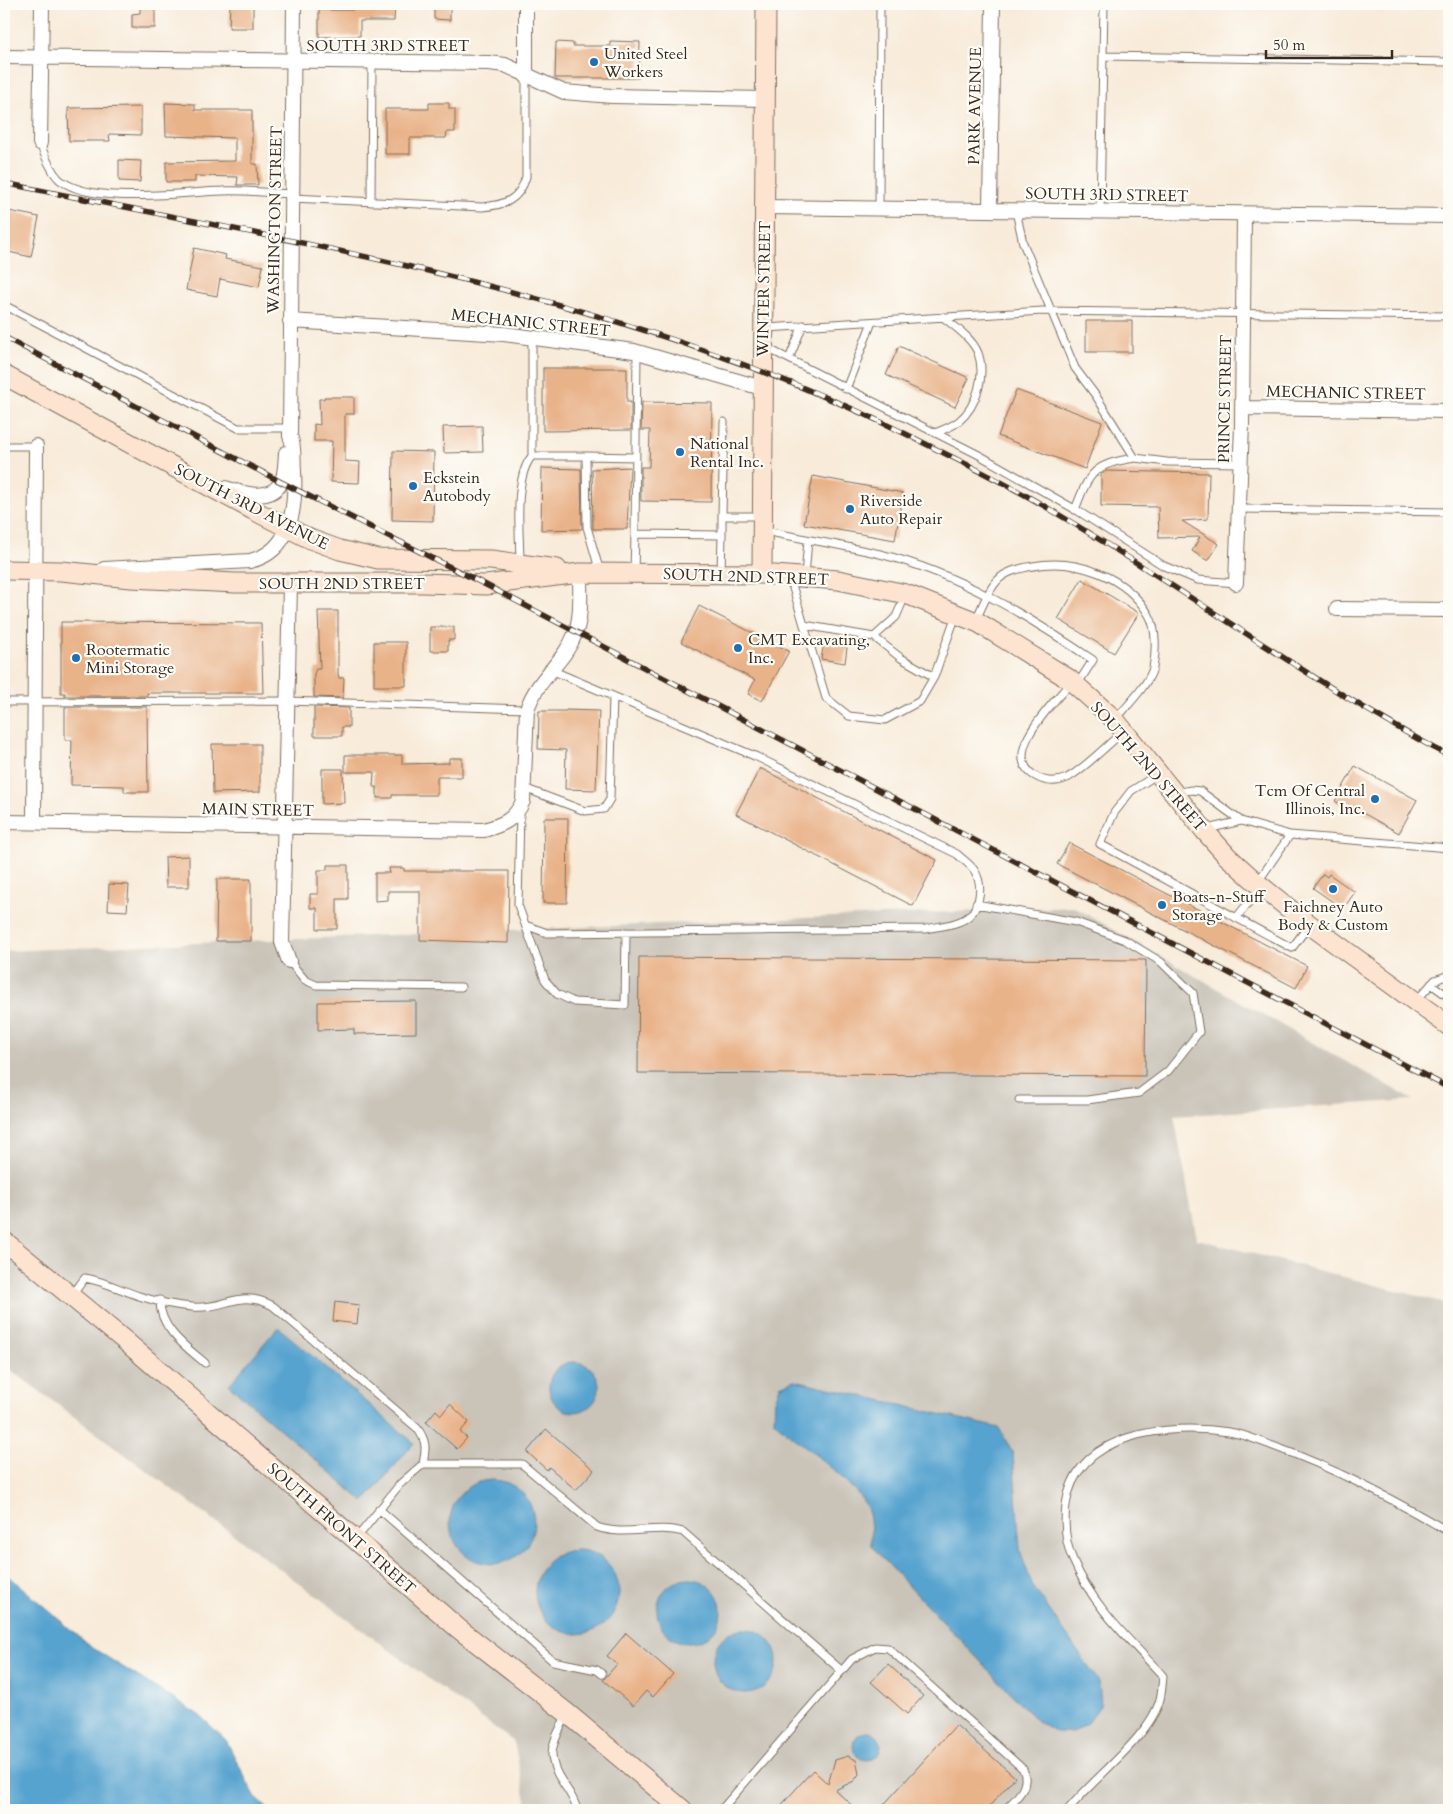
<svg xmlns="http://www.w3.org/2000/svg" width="1453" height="1814" viewBox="0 0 1453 1814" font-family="Cardo,serif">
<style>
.industrial{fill:#c9c3b8}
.water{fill:#57a3cf;stroke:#496676}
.building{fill:#e9b38a}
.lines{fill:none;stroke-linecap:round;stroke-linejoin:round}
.lane-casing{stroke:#7d6e5f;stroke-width:9}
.street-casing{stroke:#7d6e5f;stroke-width:16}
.secondary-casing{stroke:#7d6e5f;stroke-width:21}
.lane{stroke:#fff;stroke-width:7}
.street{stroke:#fff;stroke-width:14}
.secondary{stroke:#fde4d1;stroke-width:19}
.rail-casing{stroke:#3b2a1e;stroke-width:5.5}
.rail{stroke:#fdfcf7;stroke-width:4;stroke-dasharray:11;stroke-linecap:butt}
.poi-dot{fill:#1f6fb2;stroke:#fdfcf7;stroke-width:2}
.labels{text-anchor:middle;stroke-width:4.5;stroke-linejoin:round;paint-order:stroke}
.street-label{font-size:16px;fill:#3b2a1e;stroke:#fdfcf7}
.poi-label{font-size:16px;fill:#3b2a1e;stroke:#fdfcf7;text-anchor:start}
</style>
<rect width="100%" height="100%" fill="#fdfcf7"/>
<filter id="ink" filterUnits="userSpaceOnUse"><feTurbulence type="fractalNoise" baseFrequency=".02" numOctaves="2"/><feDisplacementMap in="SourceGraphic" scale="10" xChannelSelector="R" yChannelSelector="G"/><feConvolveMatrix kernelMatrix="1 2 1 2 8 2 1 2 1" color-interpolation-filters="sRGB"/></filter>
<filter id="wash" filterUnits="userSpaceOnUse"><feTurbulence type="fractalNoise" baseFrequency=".0096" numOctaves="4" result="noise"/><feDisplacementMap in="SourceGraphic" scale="20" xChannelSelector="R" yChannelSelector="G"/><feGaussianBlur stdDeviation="1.12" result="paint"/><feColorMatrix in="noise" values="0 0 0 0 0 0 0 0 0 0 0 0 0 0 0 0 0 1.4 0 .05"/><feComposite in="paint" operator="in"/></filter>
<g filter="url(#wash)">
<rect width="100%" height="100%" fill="#f8ebd9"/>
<!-- industrial -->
<path class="industrial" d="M 1074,907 L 1413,1100 L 1174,1116 L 1197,1239 L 1449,1304 L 1449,1810 L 528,1810 L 514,1742 L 4,1365 L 4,951 Z"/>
<!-- water -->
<path class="water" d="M 278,1327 L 414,1443 L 364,1502 L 229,1385 Z
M549 1387a25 25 0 1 1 50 0a25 25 0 1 1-50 0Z
M 795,1380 L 999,1428 L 1013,1454 L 1020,1550 L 1032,1585 L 1099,1682 L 1101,1704 L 1089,1722 L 1073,1732 L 1056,1732 L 1037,1721 L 871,1546 C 871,1533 872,1516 865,1504 C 851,1480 797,1441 774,1421 L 775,1400 L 780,1386 Z
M450 1522a42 42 0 1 1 84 0a42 42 0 1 1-84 0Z
M535 1592a42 42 0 1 1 84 0a42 42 0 1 1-84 0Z
M 4,1572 L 91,1647 L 199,1715 L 226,1740 L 255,1797 L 269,1810 L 4,1810 Z
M657 1611a32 32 0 1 1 64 0a32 32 0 1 1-64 0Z
M713 1661a32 32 0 1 1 64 0a32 32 0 1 1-64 0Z
M853 1746a14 14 0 1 1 28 0a14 14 0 1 1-28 0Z"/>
<g id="blocks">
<!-- building -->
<path class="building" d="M 140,4 L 155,4 L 155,28 L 132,28 L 132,14 L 140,13 Z
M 230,4 L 253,4 L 253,28 L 229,28 Z
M 353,4 L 395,4 L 394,21 L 360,21 L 360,36 L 319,37 L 319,10 L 353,10 Z
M 434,4 L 450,4 L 450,20 L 434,19 Z
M 610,41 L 640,42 L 639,78 L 555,78 L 556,42 L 573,43 L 573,46 L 610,46 Z
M 165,103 L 195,104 L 195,110 L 252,110 L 252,164 L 257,164 L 258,185 L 237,185 L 238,177 L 195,176 L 195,182 L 166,182 L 166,162 L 235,161 L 235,138 L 166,136 Z
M 429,103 L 449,103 L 449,109 L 455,109 L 455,132 L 447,132 L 446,138 L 410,138 L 410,154 L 385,154 L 385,109 L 429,109 Z
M 141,107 L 141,135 L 109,134 L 110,141 L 69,141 L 68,108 Z
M 119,160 L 141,161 L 140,182 L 119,181 Z
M 4,210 L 39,217 L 31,257 L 4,251 Z
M 194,248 L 226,255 L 225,259 L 263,266 L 259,287 L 220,279 L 217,296 L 186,290 Z
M 1086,321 L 1132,321 L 1132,352 L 1086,352 Z
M 899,346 L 969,378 L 955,407 L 886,375 Z
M 543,368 L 627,368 L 627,402 L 631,402 L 631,430 L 543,431 Z
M 1016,390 L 1102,422 L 1085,469 L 998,436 Z
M 324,397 L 354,397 L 354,414 L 345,414 L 345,461 L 360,462 L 359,483 L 331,482 L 332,441 L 314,441 L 314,424 L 320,425 L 319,399 L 324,399 Z
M 642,402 L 712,403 L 711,502 L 641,501 L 641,467 L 649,467 L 650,430 L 641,430 Z
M 482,426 L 483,452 L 444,453 L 443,427 Z
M 393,451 L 434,452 L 433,521 L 392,520 Z
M 630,467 L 627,529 L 593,529 L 592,469 Z
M 542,468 L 581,469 L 582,529 L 541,530 Z
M 1105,471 L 1209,473 L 1208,519 L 1182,521 L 1219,544 L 1208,561 L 1192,551 L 1200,537 L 1159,538 L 1158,507 L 1101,506 L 1101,474 Z
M 813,476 L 903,493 L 895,540 L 804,524 Z
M 1082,579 L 1139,613 L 1114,653 L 1058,619 Z
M 699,606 L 789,651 L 762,701 L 748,694 L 755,680 L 681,642 Z
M 318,611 L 338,611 L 338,674 L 339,678 L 344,678 L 343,698 L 314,697 L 314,674 L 316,669 L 320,669 Z
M 61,622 L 261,623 L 263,693 L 147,693 L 147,696 L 65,696 L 65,693 L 61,693 Z
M 430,627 L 454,627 L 454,640 L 448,640 L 448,651 L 430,651 Z
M 374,642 L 406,642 L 406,686 L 374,686 Z
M 824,643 L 847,647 L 845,663 L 821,659 Z
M 65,707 L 147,707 L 148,792 L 124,792 L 124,786 L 71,785 L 72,740 L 65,740 Z
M 314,707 L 349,708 L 349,727 L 342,727 L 342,736 L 314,736 Z
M 566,710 L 599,711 L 596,790 L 565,789 L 566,750 L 538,749 L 539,711 L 566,711 Z
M 212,744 L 260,744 L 260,792 L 213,793 Z
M 345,755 L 402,755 L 402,764 L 449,763 L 449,758 L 462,758 L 462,777 L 437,777 L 437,795 L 392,795 L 392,798 L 377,798 L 377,787 L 373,787 L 374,772 L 345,772 Z
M 1355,766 L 1417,800 L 1399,833 L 1350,806 L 1348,809 L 1335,801 Z
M 760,768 L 937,860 L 913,906 L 736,814 Z
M 322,769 L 343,769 L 344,803 L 322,804 Z
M 544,818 L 568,818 L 567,903 L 543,903 Z
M 1069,843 L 1307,966 L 1296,988 L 1057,864 Z
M 189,856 L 189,887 L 166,887 L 165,857 Z
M 327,865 L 348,865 L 348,899 L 337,899 L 337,929 L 317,929 L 317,908 L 310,908 L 310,894 L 318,894 L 318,870 L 327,870 Z
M 389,868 L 404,868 L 404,871 L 509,871 L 508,943 L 420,940 L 420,891 L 388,891 L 388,900 L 375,901 L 375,873 L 390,873 Z
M 1323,874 L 1327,877 L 1329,874 L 1355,892 L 1343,909 L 1313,888 Z
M 217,879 L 251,879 L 251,941 L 216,941 Z
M 109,884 L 129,885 L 127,911 L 108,910 Z
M 639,957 L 1146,960 L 1145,1076 L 638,1073 Z
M 416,1001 L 416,1033 L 354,1034 L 354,1029 L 318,1030 L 318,1002 Z
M 335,1302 L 359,1305 L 357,1324 L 333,1321 Z
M 450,1404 L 469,1422 L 460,1432 L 467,1438 L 457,1449 L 426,1422 L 436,1410 L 441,1415 Z
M 546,1429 L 594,1470 L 576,1490 L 549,1467 L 547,1470 L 527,1452 Z
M 626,1633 L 673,1674 L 653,1697 L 646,1691 L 633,1706 L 603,1680 L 617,1664 L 607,1656 Z
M 888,1664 L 923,1696 L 907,1714 L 871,1682 Z
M 956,1725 L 1015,1777 L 986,1810 L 879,1810 Z
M 848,1756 L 856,1760 L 859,1774 L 854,1781 L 835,1790 L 857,1810 L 777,1810 L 813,1770 L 828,1784 L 835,1760 Z"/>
</g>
</g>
<g filter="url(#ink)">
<use href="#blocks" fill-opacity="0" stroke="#7d6e5f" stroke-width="1"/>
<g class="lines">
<defs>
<path id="lane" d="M 1104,56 L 1449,62
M 40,143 C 44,154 51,172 60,180 C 95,206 180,192 223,191 C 245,190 269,193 292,194
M 292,198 L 482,207 C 504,205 519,201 526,177 L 526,76
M 371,202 L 372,62
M 879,208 L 880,4
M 1016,211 L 1023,243 L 1075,368 L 1096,396 L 1135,458 L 1167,462 L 1241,463
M 1100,212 L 1104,4
M 4,305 L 238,428 L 290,428
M 766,328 L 1043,311 L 1449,316
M 765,347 L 979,455 L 1078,511 L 1164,566 L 1198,580 L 1236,583
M 789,359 L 803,325
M 846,389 L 872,322
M 935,433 C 943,430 953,426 959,421 C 977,406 986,375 978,353 C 972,338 955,327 943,317
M 4,446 L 36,446
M 532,456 L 532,338
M 1240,509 L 1449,512
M 1075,510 C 1089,472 1094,464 1135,458
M 722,516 L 724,422
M 765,531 C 803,539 842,545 880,554 C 957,573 1028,616 1093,660 L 1077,685
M 635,534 L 637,352
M 520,563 C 520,534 513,478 532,456 L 586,456
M 600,572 L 587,527 L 586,456 L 636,457
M 721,572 L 722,535
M 634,573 L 635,534 L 722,535 L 722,516 L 761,516
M 805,576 L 808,540
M 790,578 L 804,625 L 874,637 L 896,617 L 905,596
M 976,620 C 982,607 988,590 998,580 C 1006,571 1022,568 1033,566 C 1076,558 1126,576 1149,615 C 1157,629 1156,653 1153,668 C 1149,684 1126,707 1115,720
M 804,625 L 826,698 L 849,716 L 885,720 L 920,701 L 934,677 L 956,615
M 874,637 L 901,658 L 934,677
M 1071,682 C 1056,701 998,754 1035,776 C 1045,782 1056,783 1067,778 C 1083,770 1108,744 1123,732
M 4,702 L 287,701 L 527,709
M 1158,774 L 1131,791 L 1114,813 L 1100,844 L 1292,948 L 1309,925
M 524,788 L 585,811 L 604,809 L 610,799 L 613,696
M 1175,793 L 1191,790 L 1200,791 L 1241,821
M 520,812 L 518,905 L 545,980 L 557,994 L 574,1002 L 625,1005 L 626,932
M 1207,829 L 1241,821 L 1290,835
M 1257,883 L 1290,835 L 1449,848
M 976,904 L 1076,922 L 1125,940 L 1161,962 L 1193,993 L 1199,1032 L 1168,1071 L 1139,1093 L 1087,1100 L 1019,1100
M 1236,918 L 1261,887
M 528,926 L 547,933 L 926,929 C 939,926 960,925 970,915 C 981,904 983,883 974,870 C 970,864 962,859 957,854 L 757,757 L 551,670
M 289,961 L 305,980 L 316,985 L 461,987
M 1431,984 L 1449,997
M 1416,1001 L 1435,980 L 1449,975
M 72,1295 L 85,1278 C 104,1281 121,1290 139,1296 C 155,1301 175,1306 192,1307 C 225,1310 239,1288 273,1306 L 417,1428 C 427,1441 426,1449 423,1464
M 160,1300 C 159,1328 186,1347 205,1363
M 379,1509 L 553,1661 L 597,1670 L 602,1674
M 356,1539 L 400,1484 L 423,1464 L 522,1464 L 597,1527 C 625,1537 655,1524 683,1532 L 842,1671
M 567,1714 C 554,1742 543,1754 563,1783 C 569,1792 575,1800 577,1810
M 721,1810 L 852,1659 L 875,1647 L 888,1648 L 1023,1769 C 1031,1787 1016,1798 1005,1810
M 1068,1810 C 1092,1779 1151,1736 1160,1699 C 1162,1692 1162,1684 1163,1676 C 1130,1640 1093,1607 1073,1560 C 1065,1543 1064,1524 1066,1505 C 1076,1431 1170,1423 1229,1432 C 1244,1434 1259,1441 1273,1446 C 1335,1468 1392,1499 1449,1532"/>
<path id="street" d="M 526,4 L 526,76
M 4,57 L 489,63 L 505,65 L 564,92 L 612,96 L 765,99
M 40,143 L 42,4
M 764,207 L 1449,216
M 990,210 L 993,4
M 290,321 L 504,334 L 634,351 L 762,388
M 1242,408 L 1449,411
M 225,488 C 241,493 269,502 280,484 C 286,476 285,463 286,453
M 104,569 L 250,561 C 292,551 296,507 294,471 C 293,460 295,446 290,436 L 294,4
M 1236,583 L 1242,425 L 1244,214
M 1337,609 L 1449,610
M 34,821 L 36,446
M 4,822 L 484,830 C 502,825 515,820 523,801 L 527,709 C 538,677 564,663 575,634 C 582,617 580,592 580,573
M 289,961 L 282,942 L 290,584"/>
<path id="secondary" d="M 4,375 L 253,510 L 310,539 L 340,550 L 378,559 L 491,560 L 557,569
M 4,570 L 61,571 L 131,578 L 236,583 L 423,583 L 486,585 L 580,573 L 762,574 L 838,580 L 906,594 L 979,623 L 1069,679 L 1115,720 L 1204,830 L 1227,856 L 1257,883 L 1302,919 L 1449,1026
M 762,574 L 766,4
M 4,1241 L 124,1340 L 459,1629 L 567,1713 L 683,1810"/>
</defs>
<!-- lane casing -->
<use href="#lane" class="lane-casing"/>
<!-- street casing -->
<use href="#street" class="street-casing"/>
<!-- secondary casing -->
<use href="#secondary" class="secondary-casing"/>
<!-- lane -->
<use href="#lane" class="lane"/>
<!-- street -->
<use href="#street" class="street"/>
<!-- secondary -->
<use href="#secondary" class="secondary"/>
<defs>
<path id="rail" d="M 4,183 C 310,245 623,295 906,434 C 953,458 1001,480 1046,507 C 1182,587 1310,682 1449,756
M 4,337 L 281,482 L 486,585 L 1449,1088"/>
</defs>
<!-- rail casing -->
<use href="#rail" class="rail-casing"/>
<!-- rail -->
<use href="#rail" class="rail"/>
</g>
</g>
<!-- markers -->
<g class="poi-dot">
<circle cx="594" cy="62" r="5"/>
<circle cx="680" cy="452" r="5"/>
<circle cx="413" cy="486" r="5"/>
<circle cx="850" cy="509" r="5"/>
<circle cx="738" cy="648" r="5"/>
<circle cx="76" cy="658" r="5"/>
<circle cx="1375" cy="799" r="5"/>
<circle cx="1333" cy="889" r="5"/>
<circle cx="1162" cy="905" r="5"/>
</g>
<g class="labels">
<!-- street labels -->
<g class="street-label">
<text x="388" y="51">SOUTH 3RD STREET</text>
<text transform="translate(974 106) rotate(-89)" y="6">PARK AVENUE</text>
<text transform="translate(1107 194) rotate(1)" y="6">SOUTH 3RD STREET</text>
<text transform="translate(274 220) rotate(-89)" y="6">WASHINGTON STREET</text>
<text transform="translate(763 289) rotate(-89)" y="6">WINTER STREET</text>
<text transform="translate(531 322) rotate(6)" y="6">MECHANIC STREET</text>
<text transform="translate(1346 392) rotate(1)" y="6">MECHANIC STREET</text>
<text transform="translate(1224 399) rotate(-89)" y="6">PRINCE STREET</text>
<text transform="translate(252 506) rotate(27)" y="6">SOUTH 3RD AVENUE</text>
<text transform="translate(746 576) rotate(2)" y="6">SOUTH 2ND STREET</text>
<text x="342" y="589">SOUTH 2ND STREET</text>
<text transform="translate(1149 766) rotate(49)" y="6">SOUTH 2ND STREET</text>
<text transform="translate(258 809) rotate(1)" y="6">MAIN STREET</text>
<text transform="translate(342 1528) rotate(41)" y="6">SOUTH FRONT STREET</text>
</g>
<!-- poi labels -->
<g class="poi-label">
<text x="604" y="59">United Steel<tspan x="604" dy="18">Workers</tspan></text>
<text x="690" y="449">National<tspan x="690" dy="18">Rental Inc.</tspan></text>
<text x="423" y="483">Eckstein<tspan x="423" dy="18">Autobody</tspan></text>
<text x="860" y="506">Riverside<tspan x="860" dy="18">Auto Repair</tspan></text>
<text x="748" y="645">CMT Excavating,<tspan x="748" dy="18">Inc.</tspan></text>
<text x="86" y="655">Rootermatic<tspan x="86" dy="18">Mini Storage</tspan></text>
<text x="1365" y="796" text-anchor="end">Tcm Of Central<tspan x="1365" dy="18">Illinois, Inc.</tspan></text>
<text x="1172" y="902">Boats-n-Stuff<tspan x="1172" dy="18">Storage</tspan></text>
<text x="1333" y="912" text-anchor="middle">Faichney Auto<tspan x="1333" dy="18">Body &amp; Custom</tspan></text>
</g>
</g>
<!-- margin -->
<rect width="1453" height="1814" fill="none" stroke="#fdfcf7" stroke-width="20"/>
<!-- scale -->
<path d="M1266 50v8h126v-8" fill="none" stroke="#3b2a1e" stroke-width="2.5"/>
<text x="1273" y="50" font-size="15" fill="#3b2a1e" stroke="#fdfcf7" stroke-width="4" paint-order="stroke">50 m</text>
</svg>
